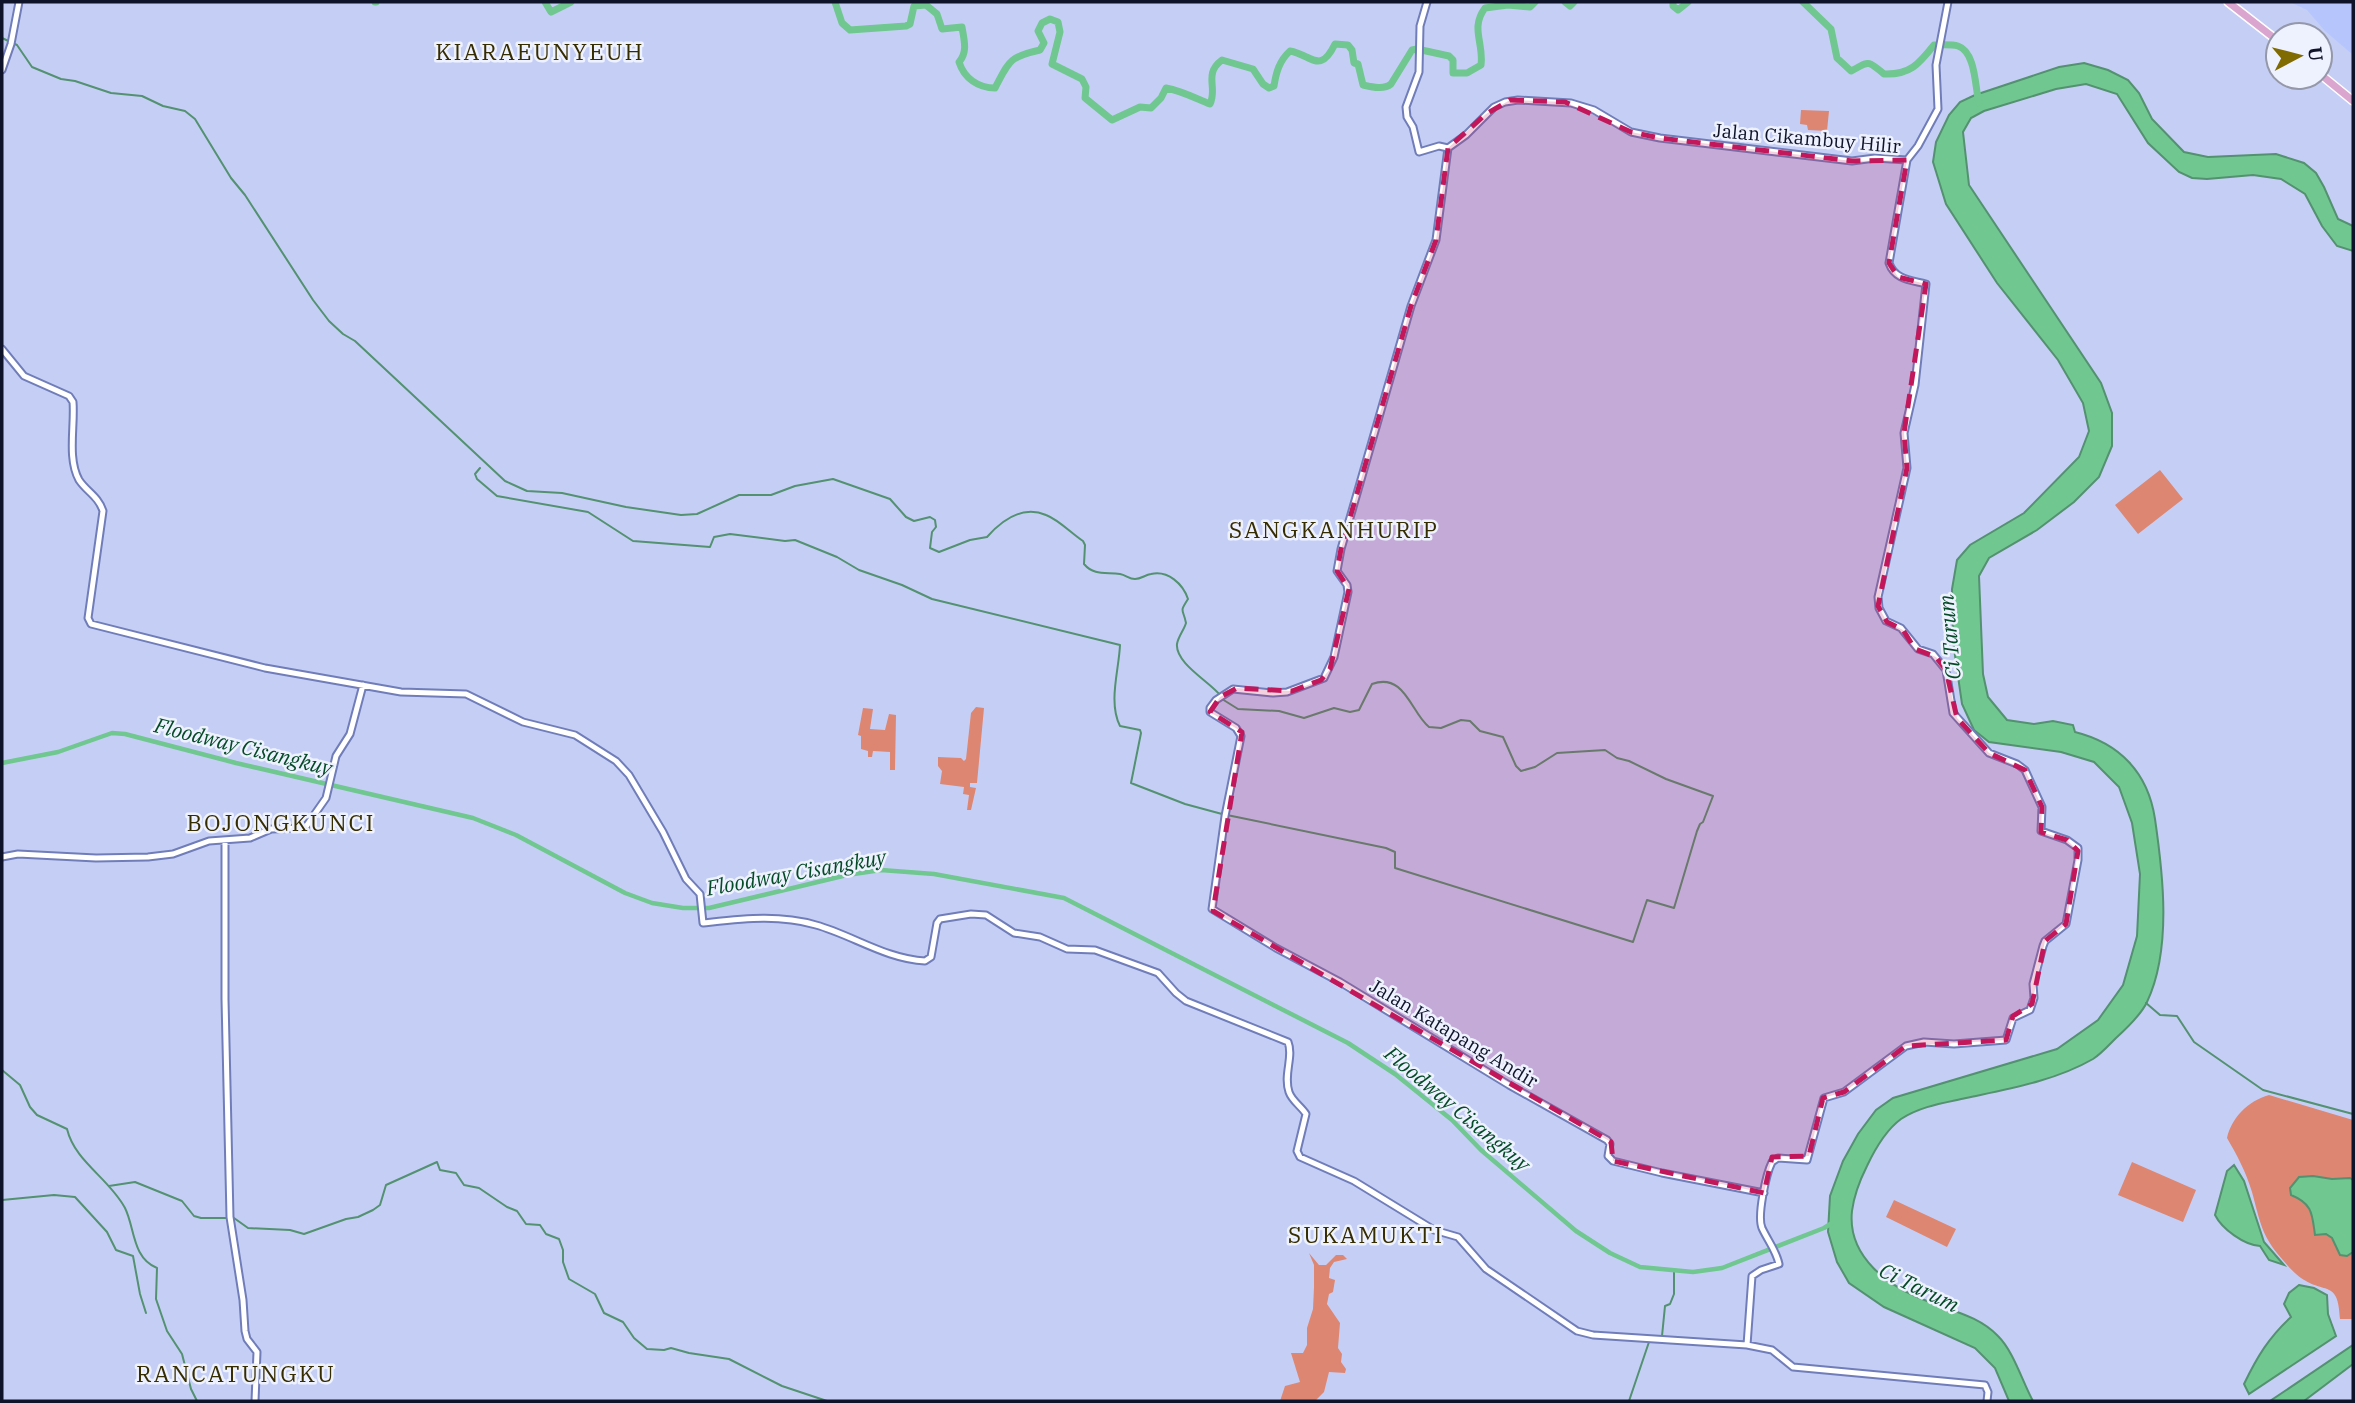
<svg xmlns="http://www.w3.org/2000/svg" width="2355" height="1403" viewBox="0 0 2355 1403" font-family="'IBM Plex Serif',serif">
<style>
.built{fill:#b7c5fd}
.green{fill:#dd8672}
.water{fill:#70c78f;stroke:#539170;stroke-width:2}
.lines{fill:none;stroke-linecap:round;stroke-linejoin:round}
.stream{stroke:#539170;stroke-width:2}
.canal{stroke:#70c78f;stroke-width:4.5}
.river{stroke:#70c78f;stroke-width:7}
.tertiary-casing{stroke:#707db8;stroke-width:9}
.primary-casing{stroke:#fff;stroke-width:10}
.tertiary{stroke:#fff;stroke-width:5}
.primary{stroke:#daa6d0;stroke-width:7}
.marked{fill:#c2185b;fill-opacity:0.2;stroke:#c2185b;stroke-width:5;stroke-dasharray:14 9;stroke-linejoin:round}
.labels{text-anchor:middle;stroke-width:5;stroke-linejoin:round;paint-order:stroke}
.street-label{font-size:19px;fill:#0f1329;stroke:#eef1fe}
.water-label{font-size:21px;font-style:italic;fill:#044a27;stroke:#eef1fe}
.quarter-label{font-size:23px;letter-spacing:2px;fill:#362c01;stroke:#eef1fe}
</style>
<rect width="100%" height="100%" fill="#c5cff6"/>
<!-- built -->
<path class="built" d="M 2281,2 L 2352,2 L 2353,55 L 2325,31 L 2307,10 L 2292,3 Z"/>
<!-- green -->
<path class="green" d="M 1801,110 L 1829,111 L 1827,131 L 1808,130 L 1807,125 L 1800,124 Z
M 2160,470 L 2183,499 L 2138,534 L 2115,505 Z
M 976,707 L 984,708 L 977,783 L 970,783 L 970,787 L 976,788 L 971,810 L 967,810 L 969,795 L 963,794 L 964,787 L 940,784 L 942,771 L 938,766 L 938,757 L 961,758 L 964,761 L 966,759 L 971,713 Z
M 863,708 L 873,709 L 870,729 L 885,730 L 889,714 L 896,715 L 895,770 L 890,770 L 890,752 L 873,751 L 872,757 L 868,757 L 868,751 L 861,749 L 861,736 L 858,735 Z
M 2269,1095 L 2353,1120 L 2353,1319 L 2340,1319 C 2338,1279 2326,1295 2301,1278 C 2294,1273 2287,1265 2282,1259 C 2261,1235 2260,1221 2252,1192 C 2246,1172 2237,1155 2227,1138 C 2232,1117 2248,1101 2269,1095 Z
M 2132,1162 L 2196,1190 L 2183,1222 L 2118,1195 Z
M 1894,1200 L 1956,1229 L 1947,1247 L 1886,1217 Z
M 1309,1253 L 1319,1265 L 1326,1265 L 1336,1255 L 1343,1255 L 1347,1259 L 1334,1262 L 1330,1268 L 1329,1278 L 1335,1280 L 1333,1292 L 1329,1294 L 1327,1304 L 1340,1323 L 1338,1348 L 1342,1354 L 1341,1362 L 1346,1369 L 1345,1373 L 1329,1372 L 1324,1392 L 1315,1401 L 1280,1401 L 1285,1386 L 1300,1382 L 1291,1353 L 1303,1353 L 1307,1345 L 1307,1328 L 1313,1309 L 1314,1287 L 1314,1265 Z"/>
<!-- water -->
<path class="water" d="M 2084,63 L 2108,70 L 2128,80 L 2139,93 L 2152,119 L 2184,152 L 2208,157 L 2276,154 L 2304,163 L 2316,173 L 2324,187 L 2338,219 L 2353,226 L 2353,251 L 2337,246 L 2322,226 L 2305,194 L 2281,179 L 2253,175 L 2207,179 L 2192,178 L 2179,172 L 2148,143 L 2117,94 L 2086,84 L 2056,89 L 1984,111 L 1971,118 L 1963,132 L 1969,185 L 2101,383 L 2112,413 L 2112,446 L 2099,477 L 2074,502 L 2037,530 L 1989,558 L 1979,576 L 1983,674 L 1988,697 L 2007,720 L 2034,724 L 2053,721 L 2073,725 L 2075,732 C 2119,743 2148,772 2155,819 C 2163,874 2172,949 2147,1002 C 2141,1015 2127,1028 2116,1038 C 2109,1045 2101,1054 2093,1059 C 2055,1081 2008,1089 1966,1098 C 1944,1103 1921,1106 1901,1119 C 1886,1130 1875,1149 1867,1166 C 1860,1180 1854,1195 1852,1211 C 1847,1257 1889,1287 1927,1301 C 1952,1311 1979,1316 1998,1336 C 2014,1352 2022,1381 2033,1401 L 2009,1401 L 1995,1368 L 1975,1348 L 1884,1307 L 1849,1283 L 1837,1262 L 1828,1232 L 1830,1196 L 1843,1161 L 1858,1134 L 1876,1110 L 1893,1098 L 2057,1049 L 2098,1020 L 2123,985 L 2137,936 L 2140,874 L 2132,823 L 2119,787 L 2094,762 L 2061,752 L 1989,742 L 1974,730 L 1962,704 L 1953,642 L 1952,589 L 1957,560 L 1970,545 L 2024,513 L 2079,457 L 2089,431 L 2083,403 L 2058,360 L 1997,283 L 1946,204 L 1933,162 L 1936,142 L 1949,115 L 1960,102 L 1975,95 L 2059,67 Z
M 2234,1165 L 2244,1181 L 2264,1242 L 2284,1265 L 2269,1260 L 2260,1246 C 2244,1245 2222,1229 2215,1215 L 2227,1171 Z
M 2313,1176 L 2332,1179 L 2350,1178 L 2353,1180 L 2353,1252 L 2347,1256 L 2340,1255 L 2332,1238 L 2326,1234 L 2315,1235 C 2312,1214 2313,1204 2291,1195 L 2290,1188 L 2299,1177 Z
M 2299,1285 L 2314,1288 L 2327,1295 L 2328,1314 L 2336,1336 L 2249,1394 L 2244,1384 C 2257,1357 2269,1337 2291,1317 L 2284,1304 L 2289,1293 Z
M 2353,1345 L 2353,1364 L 2304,1401 L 2270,1401 Z"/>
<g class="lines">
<!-- stream -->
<path class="stream" d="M 2,38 L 17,45 L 32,67 L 61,79 L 75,81 L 111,93 L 142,96 L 163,106 L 185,111 L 195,119 L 231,178 L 245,195 L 313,300 L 329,321 L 343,334 L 355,341 L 505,481 L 527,491 L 562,493 L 626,507 L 681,515 L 697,514 L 739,495 L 771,495 L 795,486 L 833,479 L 890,499 L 906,517 L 914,521 L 930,517 L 935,520 L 936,527 L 932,532 L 930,548 L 939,552 L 970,540 L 987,537 C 1002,520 1022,505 1046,515 C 1059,520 1071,533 1083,541 L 1085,545 L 1084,564 C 1094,576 1106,572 1120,574 C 1126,575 1129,579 1135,579 C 1141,579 1145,575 1151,574 C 1168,570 1183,584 1188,599 C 1179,613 1183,608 1186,623 C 1184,630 1178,637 1177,644 C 1175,663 1210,682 1220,695
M 480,468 L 475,474 L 477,479 L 497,496 L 588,512 L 633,541 L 710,547 L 714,537 L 730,534 L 785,541 L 795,540 L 837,557 L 859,570 L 902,585 L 932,599 L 1120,645 C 1119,670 1108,702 1120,726 L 1140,730 L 1141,733 L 1131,783 L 1185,804 L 1222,814
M 1222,699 L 1238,709 L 1279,711 L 1304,718 L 1334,708 L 1350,712 L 1359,710 L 1372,684 C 1405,672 1411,713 1429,727 L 1441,728 L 1461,720 L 1470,721 L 1480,731 L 1503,737 L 1516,766 L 1521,771 L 1535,767 L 1557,753 L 1605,750 L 1617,758 L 1629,761 L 1666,779 L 1713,796 L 1703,822 L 1700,824 L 1697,831 L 1674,908 L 1647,900 L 1633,942 L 1395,868 L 1395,852 L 1386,848 L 1227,815
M 2146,1003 L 2160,1015 L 2177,1016 L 2194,1042 L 2263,1090 L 2353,1114
M 2,1070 L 20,1085 L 30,1107 L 37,1115 L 67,1129 C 75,1162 109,1178 125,1208 C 135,1228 132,1258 157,1268 L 156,1299 L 167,1331 L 182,1354 L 191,1389 L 197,1401
M 109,1186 L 135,1182 L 182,1201 L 194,1216 L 201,1218 L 234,1218 L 248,1228 L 290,1230 L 304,1234 L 346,1219 L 358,1217 L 373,1210 L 380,1205 L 386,1185 L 437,1162 L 440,1170 L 456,1173 L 464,1185 L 479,1188 L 507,1207 L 517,1211 L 526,1224 L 540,1225 L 546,1234 L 559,1239 L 563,1250 L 563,1262 L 569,1279 L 595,1294 L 604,1313 L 623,1322 L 634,1338 L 647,1349 L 664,1350 L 671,1348 L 689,1353 L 729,1359 L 782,1386 L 827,1401
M 2,1200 L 54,1195 L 75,1197 L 107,1232 L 116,1250 L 133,1256 L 140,1294 L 146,1313
M 1654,1336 L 1662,1336 L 1665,1306 L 1670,1304 L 1674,1294 L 1674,1270
M 1629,1401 L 1650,1339"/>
<!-- canal -->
<path class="canal" d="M 2,763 L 58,752 L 112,733 L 125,734 L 236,763 L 473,818 L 516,835 L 625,893 L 652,903 L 683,908 L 709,908 L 847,875 L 881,870 L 934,874 L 1064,898 L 1348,1043 L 1395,1074 L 1452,1120 L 1481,1150 L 1576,1231 L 1610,1253 L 1640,1267 L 1693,1272 L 1722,1268 L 1824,1228 L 1832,1223"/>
<!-- river -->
<path class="river" d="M 375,2 L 376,2
M 545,2 L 551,12 L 571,2
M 835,2 L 842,23 L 850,30 L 906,26 L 910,24 L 914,6 L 926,5 L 937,14 L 942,29 L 962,27 C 964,40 968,52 959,62 C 964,78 978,88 995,88 C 1009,62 1008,57 1040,50 L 1044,43 L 1038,31 L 1042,23 L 1050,19 L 1058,22 L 1060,32 L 1052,64 L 1082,79 L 1086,87 L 1085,98 L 1112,120 L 1140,107 L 1151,108 L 1161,98 L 1166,88 C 1182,91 1195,98 1210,104 C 1218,88 1203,74 1222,60 L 1253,69 L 1263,84 L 1269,88 L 1274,86 C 1276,73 1279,61 1290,51 C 1312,55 1320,75 1335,44 L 1348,45 L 1352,50 L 1354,63 L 1358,64 L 1363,85 C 1372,87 1384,90 1391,84 L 1412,50 L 1417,49 L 1449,56 L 1453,60 L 1453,73 L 1467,73 L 1481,65 C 1484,43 1470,28 1485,8 L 1508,5 L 1530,7 L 1535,2
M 1565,2 L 1570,6 L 1574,2
M 1673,2 L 1673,6 L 1678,10 L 1688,2
M 1803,2 L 1831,29 L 1837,58 L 1851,71 C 1869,62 1866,59 1884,74 C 1910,75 1919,64 1934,45 C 1941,45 1951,44 1958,46 C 1976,52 1975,88 1979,103"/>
<defs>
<path id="tertiary" d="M 1427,2 L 1420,26 L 1419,72 L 1406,107 L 1407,117 L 1413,127 L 1419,152 L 1439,146 L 1448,148
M 2,70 L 11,44 L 19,2
M 1448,148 L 1436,240 L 1411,306 L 1341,549 L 1337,571 L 1347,585 L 1348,592 L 1334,657 L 1324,678 L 1287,692 L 1273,693 L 1233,689 L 1216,700 L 1210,708 L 1210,712 L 1236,728 L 1241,736 L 1225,816 L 1212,909 L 1276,948 L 1340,982 L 1509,1085 L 1607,1140 L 1610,1144 L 1608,1156 L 1613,1161 L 1662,1173 L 1764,1193
M 1448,148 L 1466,135 L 1494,107 L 1505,102 L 1518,100 L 1571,103 L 1594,110 L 1631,132 L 1660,138 L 1852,161 L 1875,158 L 1907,160
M 1907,160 L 1918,146 L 1938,109 L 1936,65 L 1948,2
M 2,349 L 24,376 L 69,396 L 73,402 C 75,426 67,458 79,480 C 87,492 98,496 103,511 L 88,618 L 91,624 L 265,668 L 401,692 L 466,694 L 523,722 L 575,735 L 616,761 L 629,775 L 663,832 L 686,879 L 700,894 L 703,923 C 741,919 778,914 816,925 C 852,935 886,959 925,961 L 931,957 L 937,923 L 940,919 L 971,914 L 986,915 L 1014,933 L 1040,937 L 1067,949 L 1095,950 L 1158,973 L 1176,993 L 1186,1001 L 1288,1042 C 1294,1057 1283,1074 1289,1092 C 1292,1101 1301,1106 1306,1114 L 1297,1151 L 1300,1157 L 1354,1181 L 1434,1230 L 1458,1237 L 1486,1269 L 1577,1331 L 1593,1335 L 1747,1345 L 1772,1350 L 1793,1367 L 1985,1385 L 1988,1392 L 1987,1401
M 225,841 L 225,999 L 230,1217 L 243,1300 L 245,1331 L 247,1339 L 257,1352 L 255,1401
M 2,857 L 18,854 L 96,858 L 148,857 L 173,854 L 209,841 L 250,838 L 271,829 L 305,828 L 326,798 L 336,756 L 350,734 L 363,685
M 1747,1345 L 1752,1276 L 1761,1270 L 1779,1264 C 1776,1250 1768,1241 1762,1228 C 1757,1216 1766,1174 1772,1162 L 1778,1158 L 1807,1160 L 1824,1098 L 1844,1092 L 1906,1046 L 1924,1042 L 1954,1044 L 2006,1040 L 2013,1018 L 2030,1010 L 2034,998 L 2033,984 L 2043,946 L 2045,941 L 2066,924 L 2078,860 L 2078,848 L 2067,840 L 2041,831 L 2042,807 L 2025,770 L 2017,764 L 1989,753 L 1953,713 L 1946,670 L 1933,654 L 1918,649 L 1901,628 L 1886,621 L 1879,608 L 1878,597 L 1907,468 L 1904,433 L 1915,385 L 1926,284 C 1911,280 1895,280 1889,263 L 1907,160"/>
<path id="primary" d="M 2228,2 L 2278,41
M 2320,74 L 2353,101"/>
</defs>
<!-- tertiary casing -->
<use href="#tertiary" class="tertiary-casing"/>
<!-- primary casing -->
<use href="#primary" class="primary-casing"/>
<!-- tertiary -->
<use href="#tertiary" class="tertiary"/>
<!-- primary -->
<use href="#primary" class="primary"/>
</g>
<!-- marked area -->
<path class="marked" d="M 1510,100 L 1565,102 L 1631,132 L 1660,138 L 1852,161 L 1907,160 L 1889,263 L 1898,277 L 1926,284 L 1904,433 L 1907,468 L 1878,606 L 1887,622 L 1903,630 L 1915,649 L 1936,657 L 1946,670 L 1957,718 L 1989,753 L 2025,770 L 2042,807 L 2041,832 L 2067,840 L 2078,851 L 2066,924 L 2045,941 L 2032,1004 L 2013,1016 L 2006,1040 L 1906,1046 L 1844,1092 L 1823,1098 L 1809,1156 L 1772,1157 L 1764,1193 L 1613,1161 L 1611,1142 L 1213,911 L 1242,732 L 1210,712 L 1220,697 L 1237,688 L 1292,691 L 1321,680 L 1330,669 L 1349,589 L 1337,571 L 1341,549 L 1411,306 L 1436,240 L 1448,148 L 1486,114 Z"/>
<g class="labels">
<!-- street labels -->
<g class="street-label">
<text transform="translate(1807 138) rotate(5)" y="7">Jalan Cikambuy Hilir</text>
<text transform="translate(1454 1033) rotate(31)" y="7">Jalan Katapang Andir</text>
</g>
<!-- water labels -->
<g class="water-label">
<text transform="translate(1950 637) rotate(-95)" y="7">Ci Tarum</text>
<text transform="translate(243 747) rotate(14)" y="7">Floodway Cisangkuy</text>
<text transform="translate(796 873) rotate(-10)" y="7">Floodway Cisangkuy</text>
<text transform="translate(1457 1109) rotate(40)" y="7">Floodway Cisangkuy</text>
<text transform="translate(1919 1288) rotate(26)" y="7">Ci Tarum</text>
</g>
<!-- quarter labels -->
<g class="quarter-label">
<text x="540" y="60">KIARAEUNYEUH</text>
<text x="1334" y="538">SANGKANHURIP</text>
<text x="281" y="831">BOJONGKUNCI</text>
<text x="1366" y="1243">SUKAMUKTI</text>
<text x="236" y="1382">RANCATUNGKU</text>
</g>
</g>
<!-- border -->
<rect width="2355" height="1403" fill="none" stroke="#0f1329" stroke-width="7"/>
<!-- north arrow -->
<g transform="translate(2299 56) rotate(83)"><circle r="33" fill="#eef1fe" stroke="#9598a9" stroke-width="2"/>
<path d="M0-5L12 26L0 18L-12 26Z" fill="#806a02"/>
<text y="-10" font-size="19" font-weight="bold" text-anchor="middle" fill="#0f1329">U</text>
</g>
</svg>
